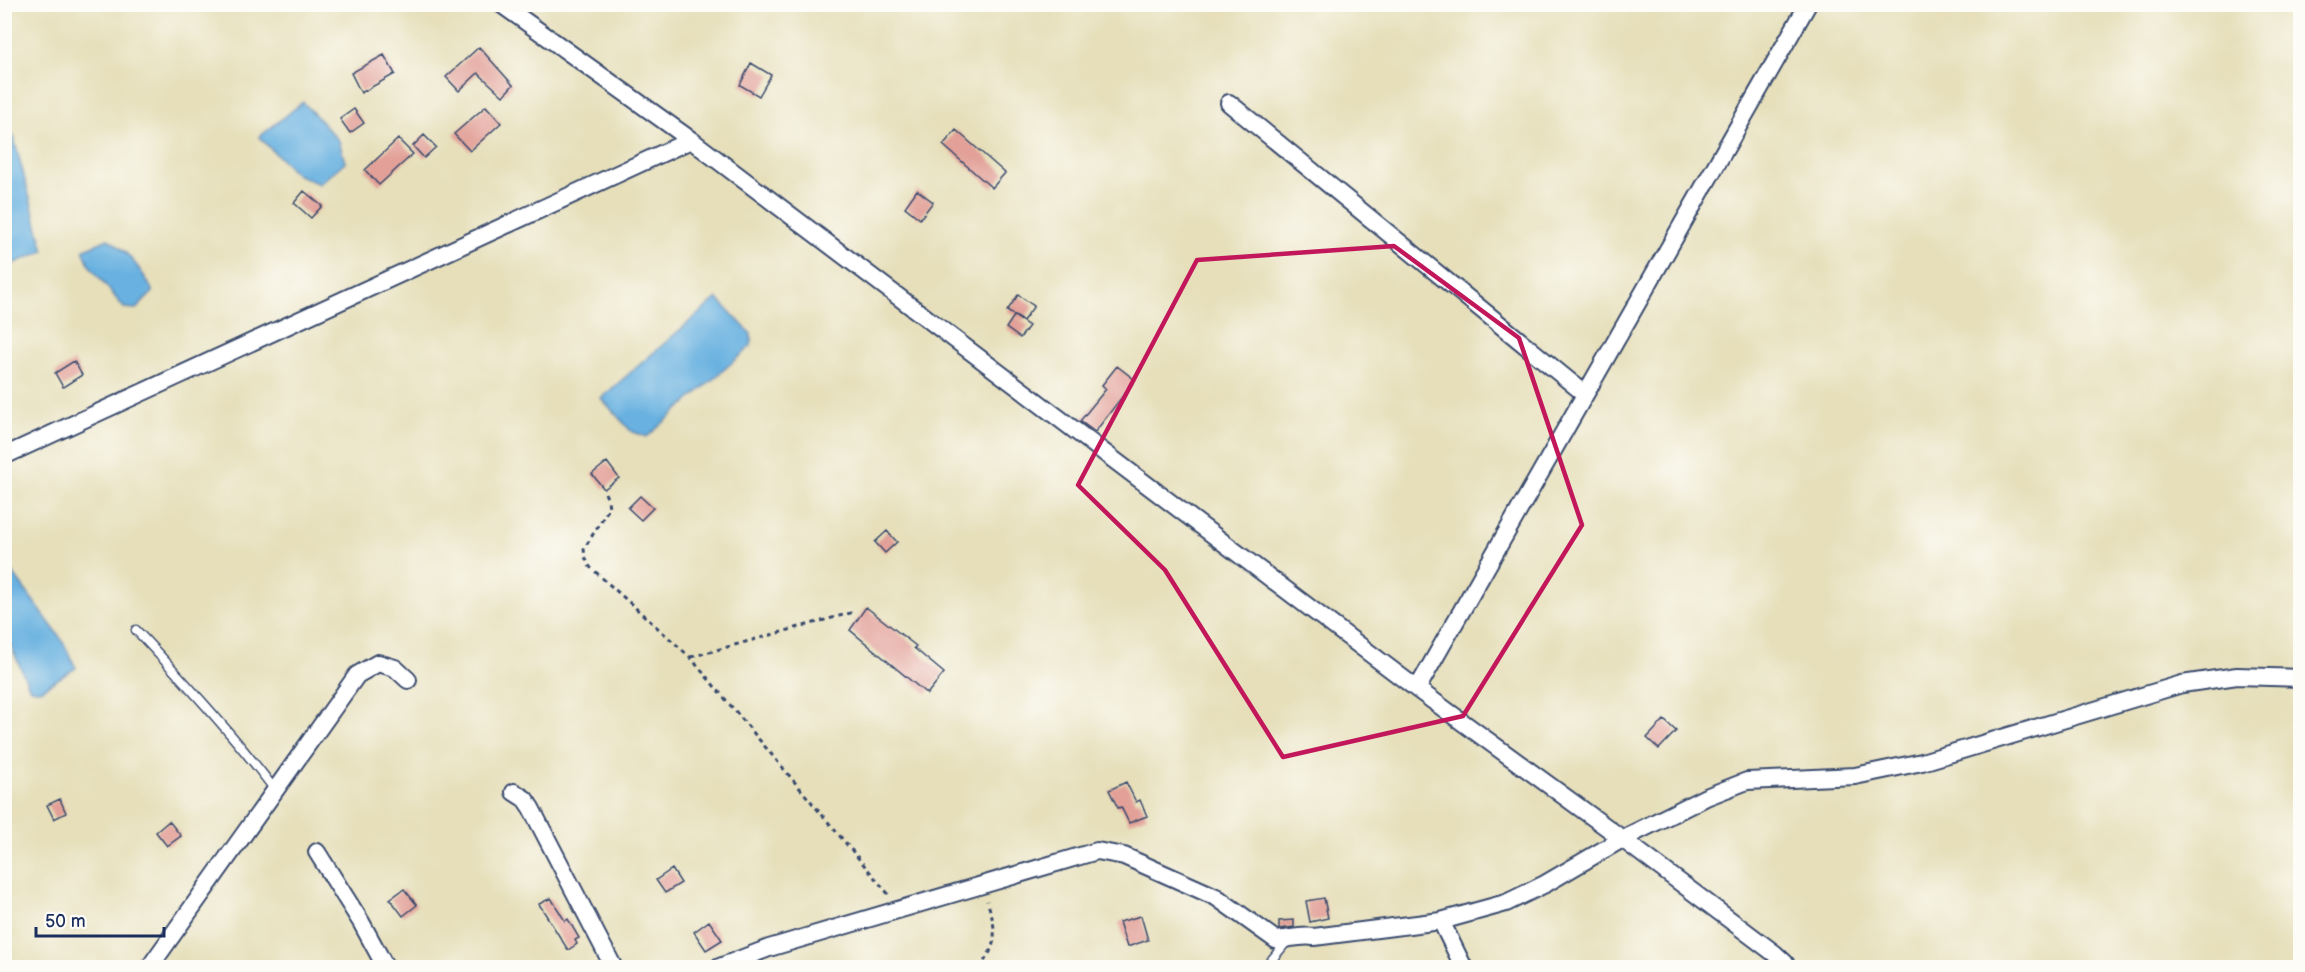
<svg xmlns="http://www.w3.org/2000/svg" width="2305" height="972" viewBox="0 0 2305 972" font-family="'Balsamiq Sans',sans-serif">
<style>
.water{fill:#68b1e0;stroke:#42709f;stroke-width:1.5}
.building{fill:#e2a098}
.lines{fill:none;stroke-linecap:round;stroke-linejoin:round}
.service-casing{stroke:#39496c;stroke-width:11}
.minor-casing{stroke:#39496c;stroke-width:20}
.path{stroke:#39496c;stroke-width:3;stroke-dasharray:4.5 4.5;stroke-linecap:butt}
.service{stroke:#fff;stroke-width:8}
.minor{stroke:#fff;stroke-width:16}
.marked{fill:none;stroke:#c2185b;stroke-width:4.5;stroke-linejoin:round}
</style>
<rect width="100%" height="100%" fill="#fdfcf7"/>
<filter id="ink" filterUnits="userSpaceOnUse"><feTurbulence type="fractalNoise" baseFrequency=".0167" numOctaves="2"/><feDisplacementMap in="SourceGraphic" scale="12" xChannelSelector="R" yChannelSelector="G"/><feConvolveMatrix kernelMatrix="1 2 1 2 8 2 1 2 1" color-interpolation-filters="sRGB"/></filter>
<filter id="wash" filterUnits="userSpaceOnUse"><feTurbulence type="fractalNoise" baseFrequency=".008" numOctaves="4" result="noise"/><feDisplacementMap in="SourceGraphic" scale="24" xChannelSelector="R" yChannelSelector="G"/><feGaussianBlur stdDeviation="1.35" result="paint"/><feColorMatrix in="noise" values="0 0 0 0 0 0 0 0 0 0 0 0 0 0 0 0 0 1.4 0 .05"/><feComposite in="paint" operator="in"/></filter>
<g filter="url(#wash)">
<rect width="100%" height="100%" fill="#e6dfba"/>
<!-- water -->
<path class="water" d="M 303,102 L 339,141 L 345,162 L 319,184 L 296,174 L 259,137 Z
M 5,135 L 13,135 L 44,251 L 5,267 Z
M 108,239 C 127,250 144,273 153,292 L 136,309 L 124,308 L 90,266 L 83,250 Z
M 717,298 L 751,334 L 751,346 L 647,437 L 631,431 L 601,398 Z
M 4,561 L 62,640 L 76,668 L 40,690 L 30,689 L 5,632 Z"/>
<g id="blocks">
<!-- building -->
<path class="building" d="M 479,47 L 513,85 L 503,96 L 478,73 L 459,91 L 446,77 Z
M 384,55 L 395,74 L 361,93 L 351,73 Z
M 751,63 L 771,75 L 759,96 L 740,85 Z
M 486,106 L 501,123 L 470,151 L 454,134 Z
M 354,109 L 364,123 L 350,133 L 340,119 Z
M 956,130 L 1005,173 L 992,188 L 943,145 Z
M 424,135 L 436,147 L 424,158 L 413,146 Z
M 398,139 L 413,154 L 379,185 L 365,170 Z
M 917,190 L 933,202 L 920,219 L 905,207 Z
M 304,191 L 322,206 L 311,218 L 294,203 Z
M 1018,295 L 1034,306 L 1023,321 L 1007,311 Z
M 1014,316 L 1029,326 L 1020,338 L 1006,328 Z
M 74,361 L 82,375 L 63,387 L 55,373 Z
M 1117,366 L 1135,380 L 1095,432 L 1080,421 L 1106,389 L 1102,385 Z
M 607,462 L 619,478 L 604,489 L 592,474 Z
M 640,496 L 653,508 L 641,520 L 628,508 Z
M 887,531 L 897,542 L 885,553 L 875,542 Z
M 866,607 L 916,646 L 914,648 L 944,673 L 927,694 L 850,630 Z
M 1664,720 L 1676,731 L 1659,749 L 1647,738 Z
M 1126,782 L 1136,802 L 1140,800 L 1147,816 L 1129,823 L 1121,807 L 1118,808 L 1109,790 Z
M 60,799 L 66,813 L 54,819 L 47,805 Z
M 169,821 L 181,836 L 167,846 L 156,832 Z
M 672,869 L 681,883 L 665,893 L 656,880 Z
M 404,889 L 417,905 L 403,916 L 390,899 Z
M 551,898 L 565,921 L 568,919 L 579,938 L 575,940 L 577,944 L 568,950 L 539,904 Z
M 1324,898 L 1328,918 L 1310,922 L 1306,901 Z
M 1141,916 L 1148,940 L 1127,947 L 1119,922 Z
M 1294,920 L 1294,927 L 1279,929 L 1279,921 Z
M 709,921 L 722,940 L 706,950 L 694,932 Z"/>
</g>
</g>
<g filter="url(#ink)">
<use href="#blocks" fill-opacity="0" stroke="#39496c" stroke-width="1.5"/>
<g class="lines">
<defs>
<path id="service" d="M 136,630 C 185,682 232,733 275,790
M 1265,968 L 1288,940"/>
<path id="minor" d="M 501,4 L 691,140 L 1417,689 L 1609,829 L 1774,953 L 1785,963 L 1785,968
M 1229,103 L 1585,394
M 4,456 L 691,140
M 1417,689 L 1808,4
M 514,792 L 525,799 L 531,808 L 614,968
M 317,852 L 361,922 L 386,968
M 1441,921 L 1464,968
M 149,968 L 357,675 L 378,663 L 395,668 L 408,680
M 717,968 L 769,948 L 1097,851 L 1124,856 L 1216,897 L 1276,940 C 1290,939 1300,935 1314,937 L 1441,921 L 1506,903 L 1545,884 L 1622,839 L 1706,797 L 1747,781 L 1855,776 L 1922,762 L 2182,684 L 2237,676 L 2300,678"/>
</defs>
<!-- service casing -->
<use href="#service" class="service-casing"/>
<!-- minor casing -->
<use href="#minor" class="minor-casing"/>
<!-- path -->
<path class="path" d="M 605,493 L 608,500 L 609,508 L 584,549 L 585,557 L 590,567 L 690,657 L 890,896
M 691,657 L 854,612
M 2298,695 L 2300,717
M 978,968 C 1000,946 996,927 987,901"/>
<!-- service -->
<use href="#service" class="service"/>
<!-- minor -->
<use href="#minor" class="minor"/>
</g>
</g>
<!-- marked area -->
<path class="marked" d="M 1394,246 L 1519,338 L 1582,525 L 1463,716 L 1283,757 L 1165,570 L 1078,485 L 1197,260 Z"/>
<!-- margin -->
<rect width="2305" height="972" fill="none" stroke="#fdfcf7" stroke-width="24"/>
<!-- scale -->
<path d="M36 927v9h128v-9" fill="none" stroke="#1b2f5e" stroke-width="3"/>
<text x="45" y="927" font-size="18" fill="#1b2f5e" stroke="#fdfcf7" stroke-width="4.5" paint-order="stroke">50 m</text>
</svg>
